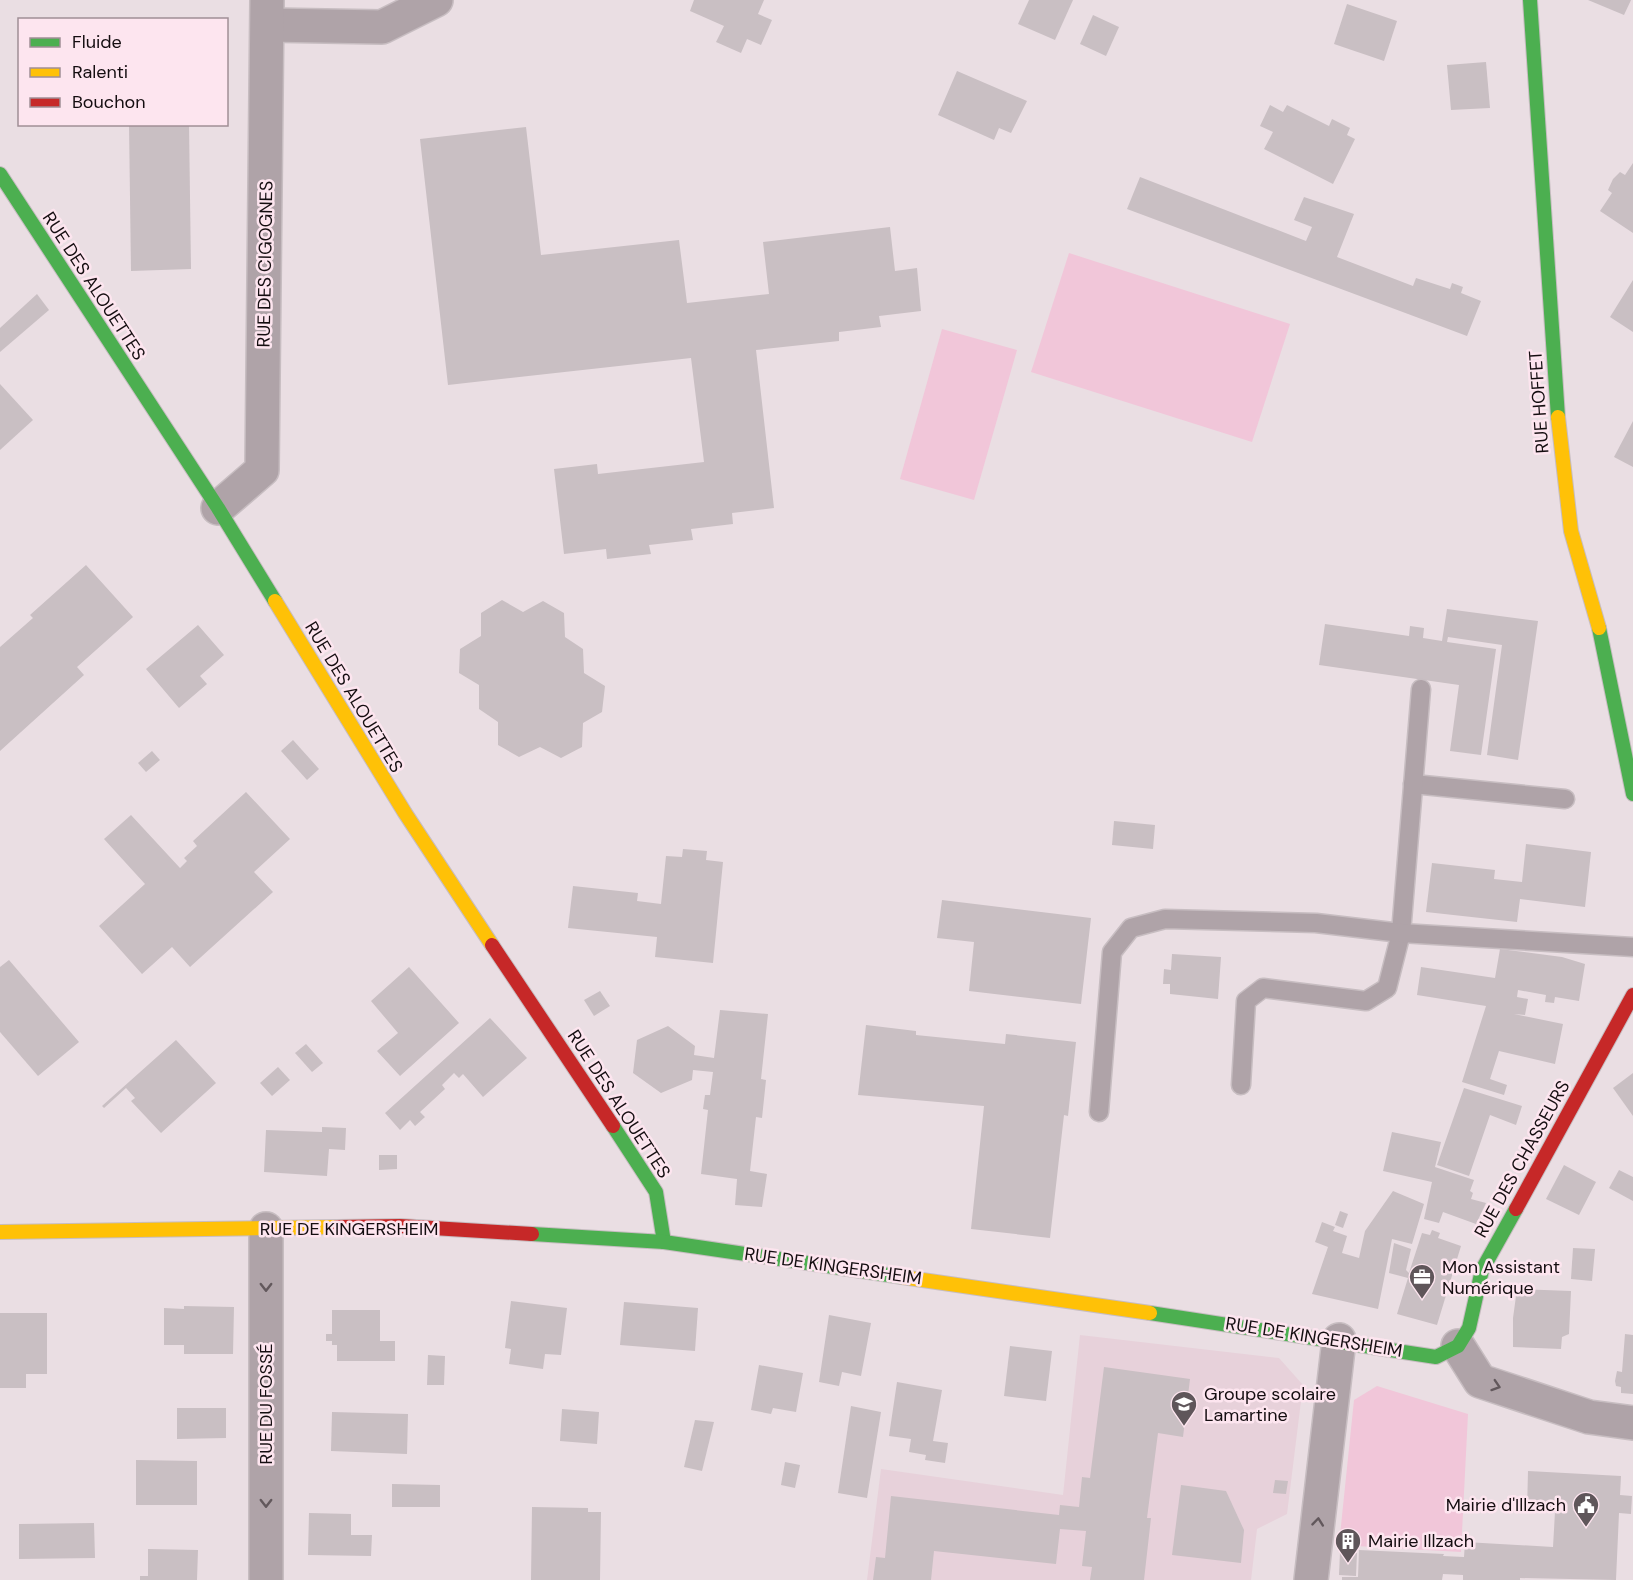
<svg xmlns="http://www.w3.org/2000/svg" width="1633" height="1580" font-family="'DM Sans',sans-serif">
	<rect width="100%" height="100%" fill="#eadee3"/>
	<!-- built -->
	<polygon fill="#e7d1da" points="1080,1335 1279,1358 1303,1385 1287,1514 1257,1529 1251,1580 867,1580 881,1469 1063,1495"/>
	<!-- green -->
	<g fill="#f1c6d9">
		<polygon points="1069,253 1290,324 1252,442 1031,372"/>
		<polygon points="942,329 1017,350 974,500 900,479"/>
		<polygon points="1377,1386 1468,1414 1461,1552 1339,1545 1354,1400"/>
	</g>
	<!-- building -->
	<g fill="#c9bfc3">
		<polygon points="694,0 764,0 758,14 772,20 761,45 747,39 741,53 716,42 724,26 690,11"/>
		<polygon points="1029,0 1073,0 1055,40 1018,24"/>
		<polygon points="1588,0 1631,0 1624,15"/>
		<polygon points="1347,4 1397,21 1384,61 1334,44"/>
		<polygon points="1093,15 1119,27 1106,56 1080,44"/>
		<polygon points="1486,62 1490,108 1451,110 1447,65"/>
		<polygon points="957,71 1027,101 1011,133 999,128 994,140 938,115"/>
		<polygon points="1270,105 1283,112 1287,105 1329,126 1332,119 1350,128 1347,135 1355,139 1333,184 1264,149 1273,132 1260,126"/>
		<polygon points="129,124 189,124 191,269 131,271"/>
		<polygon points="526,127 541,255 679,240 687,303 769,294 763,242 890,227 895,271 917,268 921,311 879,316 881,327 839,332 839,341 756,350 774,508 732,513 733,524 691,529 693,540 649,545 651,554 607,559 606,549 564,554 554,469 597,464 598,474 704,462 691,358 448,385 420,139"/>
		<polygon points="1633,163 1633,233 1600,211 1612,193 1608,190 1613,179 1620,172 1625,175"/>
		<polygon points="1140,177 1306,241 1312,227 1294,220 1304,197 1354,214 1337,257 1413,286 1416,278 1450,289 1452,283 1463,287 1461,293 1481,301 1467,336 1127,209"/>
		<polygon points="1633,280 1633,332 1610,317"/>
		<polygon points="37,294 49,310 0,352 0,328"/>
		<polygon points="0,384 33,420 0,450"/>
		<polygon points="1633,421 1633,467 1614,457"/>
		<polygon points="86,565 133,617 77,667 84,675 0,751 0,647 33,618 30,615"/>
		<polygon points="502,600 523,612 543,601 564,613 565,637 583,649 584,673 605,686 602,712 583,723 582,747 561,758 540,747 519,757 498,745 498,722 479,709 479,685 459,673 460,649 481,636 481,613"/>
		<polygon points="1447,609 1538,621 1518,760 1487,755 1502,645 1448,637 1447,642 1496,649 1481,755 1450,751 1459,685 1319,665 1325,624 1409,636 1410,626 1424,628 1423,638 1442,641"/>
		<polygon points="198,625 224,655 200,676 207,684 179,708 146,669"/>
		<polygon points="293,740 319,769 307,780 281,751"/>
		<polygon points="152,751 160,760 146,772 138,763"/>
		<polygon points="246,792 290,839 254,872 273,892 190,967 172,947 142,974 99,926 145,884 104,839 131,815 180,868 187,861 184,858 197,846 193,841"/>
		<polygon points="1114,821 1155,825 1153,849 1112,845"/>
		<polygon points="1526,844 1591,852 1585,907 1520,899 1517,922 1426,912 1432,863 1495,870 1494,879 1522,882"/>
		<polygon points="683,849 707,851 706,860 723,862 713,963 655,957 657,937 568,928 573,886 638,893 637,901 661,904 666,856 682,857"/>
		<polygon points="942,900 1091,918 1081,1004 969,991 974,942 937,938"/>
		<polygon points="1500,949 1562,957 1585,964 1579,1001 1555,997 1554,1003 1545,1002 1546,995 1518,990 1517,997 1528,999 1525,1015 1514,1014 1563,1024 1555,1064 1499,1051 1490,1079 1507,1085 1504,1095 1462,1082 1486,1006 1417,995 1421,967 1495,978"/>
		<polygon points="1172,954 1221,957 1218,999 1170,994 1170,984 1163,984 1164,969 1171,970"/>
		<polygon points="9,960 79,1042 38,1076 0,1032 0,967"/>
		<polygon points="409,967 459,1023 400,1076 377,1051 398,1033 371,1001"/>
		<polygon points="600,991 610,1006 594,1016 584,1000"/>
		<polygon points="720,1010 768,1014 761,1079 766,1080 762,1118 756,1117 750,1171 767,1174 762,1207 735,1205 737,1179 701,1174 708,1110 703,1109 705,1095 710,1095 713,1072 693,1070 692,1080 661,1093 633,1073 637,1040 668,1026 695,1046 694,1055 714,1058"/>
		<polygon points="490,1018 527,1058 483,1097 463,1074 459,1078 454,1073 442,1085 445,1089 420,1112 425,1117 415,1126 410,1120 400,1130 385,1113"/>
		<polygon points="866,1025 916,1031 916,1035 1005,1044 1006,1034 1076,1042 1068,1116 1064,1115 1050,1238 971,1229 984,1106 858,1095"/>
		<polygon points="176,1040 216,1083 161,1133 131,1101 135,1098 126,1088 104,1108 102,1106"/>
		<polygon points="306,1044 323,1063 312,1072 295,1053"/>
		<polygon points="278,1067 290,1080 272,1096 260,1083"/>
		<polygon points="1633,1073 1633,1116 1613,1088"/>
		<polygon points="1464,1088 1522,1106 1516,1125 1490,1115 1469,1176 1437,1165"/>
		<polygon points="322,1127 346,1128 345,1150 329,1149 327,1176 264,1172 266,1130 322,1132"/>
		<polygon points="1392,1132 1441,1142 1435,1167 1474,1180 1470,1191 1473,1193 1471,1199 1486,1203 1476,1224 1443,1212 1439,1223 1424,1219 1432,1182 1383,1171"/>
		<polygon points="379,1155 397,1155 397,1169 379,1170"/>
		<polygon points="1564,1165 1596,1182 1579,1215 1546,1199"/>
		<polygon points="1619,1170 1633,1177 1633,1201 1609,1188"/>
		<polygon points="1393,1191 1424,1204 1412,1244 1392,1239 1378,1309 1312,1294 1328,1247 1315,1242 1322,1222 1335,1227 1333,1231 1347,1236 1342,1253 1359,1258 1365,1231"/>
		<polygon points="1340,1211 1348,1214 1343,1228 1335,1225"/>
		<polygon points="1432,1230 1440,1233 1438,1238 1461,1246 1437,1325 1397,1314 1408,1278 1389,1273 1394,1243 1411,1249 1406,1270 1409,1273 1422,1233 1430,1235"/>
		<polygon points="1573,1248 1595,1249 1592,1281 1571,1279"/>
		<polygon points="1517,1289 1571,1291 1569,1334 1562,1337 1561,1349 1513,1347 1513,1318"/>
		<polygon points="511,1301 567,1308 561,1355 545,1354 543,1369 509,1364 511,1349 505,1348"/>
		<polygon points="624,1302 698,1308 695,1351 620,1345"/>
		<polygon points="184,1306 234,1307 233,1354 184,1354 184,1345 164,1345 164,1308 184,1309"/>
		<polygon points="332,1310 380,1310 380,1341 395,1341 395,1361 337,1361 337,1345 332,1345 332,1341 326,1341 326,1334 332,1334"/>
		<polygon points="0,1313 47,1313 47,1374 26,1374 26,1388 0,1388"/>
		<polygon points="829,1315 871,1323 861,1376 842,1372 839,1386 819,1382"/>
		<polygon points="1625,1334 1633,1335 1633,1394 1621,1393 1621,1387 1616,1386 1615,1381 1617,1371 1622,1372"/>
		<polygon points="1010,1346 1052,1351 1046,1401 1004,1396"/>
		<polygon points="428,1355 445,1356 444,1385 427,1385"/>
		<polygon points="759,1365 803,1373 796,1412 773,1408 771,1414 751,1410"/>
		<polygon points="1104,1367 1190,1379 1183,1437 1158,1433 1147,1518 1151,1518 1144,1580 1090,1580 1092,1567 1082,1566 1086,1531 1060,1529 1056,1564 934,1551 931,1580 873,1580 876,1557 885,1558 891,1496 1059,1515 1060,1505 1079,1507 1082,1477 1090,1478"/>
		<polygon points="897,1382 942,1390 933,1441 948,1443 945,1463 925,1460 926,1455 909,1452 911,1439 889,1436"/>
		<polygon points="851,1406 881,1412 867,1498 838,1493"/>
		<polygon points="177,1408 226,1408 226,1438 177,1439"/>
		<polygon points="562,1409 599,1412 597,1444 560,1441"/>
		<polygon points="332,1412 408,1414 407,1454 331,1451"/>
		<polygon points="695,1420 714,1422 702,1471 684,1467"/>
		<polygon points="136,1460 197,1461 197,1505 136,1505"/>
		<polygon points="785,1462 800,1465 795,1488 781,1485"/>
		<polygon points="1528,1471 1621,1476 1620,1495 1632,1496 1631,1514 1619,1513 1616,1580 1520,1578 1520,1580 1463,1580 1463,1575 1443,1574 1442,1580 1342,1580 1342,1577 1358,1577 1359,1550 1444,1554 1443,1556 1464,1557 1465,1542 1553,1547 1555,1512 1527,1511"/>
		<polygon points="1275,1480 1288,1481 1286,1494 1273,1493"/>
		<polygon points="392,1484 440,1485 440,1507 392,1507"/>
		<polygon points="1181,1485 1226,1491 1244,1530 1241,1563 1172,1555"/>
		<polygon points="532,1507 588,1508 588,1512 601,1512 600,1580 531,1580"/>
		<polygon points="309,1513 351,1514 351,1535 372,1535 371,1556 308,1555"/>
		<polygon points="94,1523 95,1558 19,1559 19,1524"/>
		<polygon points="148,1549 198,1550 197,1580 140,1580 140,1576 148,1576"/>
		<polygon points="1340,1552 1357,1553 1356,1576 1339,1575"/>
	</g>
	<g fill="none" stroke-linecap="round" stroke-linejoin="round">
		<!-- lane casing -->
		<g stroke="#c7bdc1" stroke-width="21">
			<g id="lane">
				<polyline points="1413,784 1565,799"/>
				<polyline points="1241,1085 1246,1001 1263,988 1366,1001 1387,988 1401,933 1421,689"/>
				<polyline points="1099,1112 1112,952 1131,928 1165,919 1316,923 1401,933 1633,947"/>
			</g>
		</g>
		<!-- street casing -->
		<g stroke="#c7bdc1" stroke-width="36">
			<g id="street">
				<polyline points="269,25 382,27 436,0"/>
				<polyline points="218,508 262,470 267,0"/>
				<polyline points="1458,1346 1480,1381 1589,1417 1633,1423"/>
				<polyline points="266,1580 266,1229"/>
				<polyline points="1311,1580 1339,1340"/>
			</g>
		</g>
		<!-- fast casing -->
		<g stroke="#c7bdc1" stroke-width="16">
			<g id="fast">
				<polyline points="1530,0 1558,417"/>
				<polyline points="0,174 218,508 275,601"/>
				<polyline points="1599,628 1633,794"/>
				<polyline points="613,1126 656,1192 664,1242"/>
				<polyline points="532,1234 664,1242 902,1277"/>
				<polyline points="1150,1313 1436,1357 1458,1346 1469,1328 1482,1270 1516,1209"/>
			</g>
		</g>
		<!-- slow casing -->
		<g stroke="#c7bdc1" stroke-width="16">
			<g id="slow">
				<polyline points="1558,417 1571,531 1599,628"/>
				<polyline points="275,601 405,813 492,945"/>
				<polyline points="0,1232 337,1227"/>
				<polyline points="902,1277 1150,1313"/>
			</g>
		</g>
		<!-- jam casing -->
		<g stroke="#c7bdc1" stroke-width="16">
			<g id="jam">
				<polyline points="492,945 613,1126"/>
				<polyline points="1516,1209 1633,995"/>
				<polyline points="337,1227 400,1226 532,1234"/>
			</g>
		</g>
		<!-- lane -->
		<use href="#lane" stroke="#afa3a8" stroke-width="18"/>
		<!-- street -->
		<use href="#street" stroke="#afa3a8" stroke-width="33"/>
		<!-- fast -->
		<use href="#fast" stroke="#4caf50" stroke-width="14"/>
		<!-- slow -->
		<use href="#slow" stroke="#ffc107" stroke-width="14"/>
		<!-- jam -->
		<use href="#jam" stroke="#c62828" stroke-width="14"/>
	</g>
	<!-- one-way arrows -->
	<defs><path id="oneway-chevron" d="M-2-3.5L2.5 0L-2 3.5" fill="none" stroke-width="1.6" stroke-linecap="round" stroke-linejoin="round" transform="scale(1.5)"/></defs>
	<g stroke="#62585c">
		<use href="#oneway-chevron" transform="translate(266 1287) rotate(90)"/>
		<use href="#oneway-chevron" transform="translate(1496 1386) rotate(18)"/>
		<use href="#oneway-chevron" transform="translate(266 1503) rotate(90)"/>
		<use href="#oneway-chevron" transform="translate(1318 1522) rotate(-84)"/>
	</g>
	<!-- icons -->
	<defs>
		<g id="office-pin" transform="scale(1.35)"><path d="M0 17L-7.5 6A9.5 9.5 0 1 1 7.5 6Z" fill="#5f565a" stroke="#fde5ef"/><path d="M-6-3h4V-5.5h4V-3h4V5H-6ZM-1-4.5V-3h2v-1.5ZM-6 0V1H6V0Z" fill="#fff"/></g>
		<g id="school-pin" transform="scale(1.35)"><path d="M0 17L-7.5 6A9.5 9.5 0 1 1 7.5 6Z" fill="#5f565a" stroke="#fde5ef"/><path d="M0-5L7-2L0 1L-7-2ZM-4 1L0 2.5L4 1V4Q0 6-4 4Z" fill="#fff"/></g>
		<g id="civic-pin" transform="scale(1.35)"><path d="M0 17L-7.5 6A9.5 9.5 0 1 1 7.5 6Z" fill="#5f565a" stroke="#fde5ef"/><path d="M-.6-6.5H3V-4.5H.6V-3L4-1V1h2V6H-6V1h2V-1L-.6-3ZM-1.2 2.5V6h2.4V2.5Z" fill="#fff"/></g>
		<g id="building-pin" transform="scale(1.35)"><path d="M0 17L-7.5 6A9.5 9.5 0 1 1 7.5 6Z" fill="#5f565a" stroke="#fde5ef"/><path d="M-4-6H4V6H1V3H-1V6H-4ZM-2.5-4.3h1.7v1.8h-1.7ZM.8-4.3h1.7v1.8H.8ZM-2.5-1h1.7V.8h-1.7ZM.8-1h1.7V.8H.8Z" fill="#fff"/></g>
	</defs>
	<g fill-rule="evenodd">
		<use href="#office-pin" x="1422" y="1277"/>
		<use href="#school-pin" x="1184" y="1404"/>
		<use href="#civic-pin" x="1586" y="1505"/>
		<use href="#building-pin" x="1348" y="1541"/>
	</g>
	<g text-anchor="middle" stroke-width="5" stroke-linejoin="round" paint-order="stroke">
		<!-- street labels -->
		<g font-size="18" fill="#140d10" stroke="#fde5ef">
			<text transform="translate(265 264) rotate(-89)" y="6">RUE DES CIGOGNES</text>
			<text transform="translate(94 286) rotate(57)" y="6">RUE DES ALOUETTES</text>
			<text transform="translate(1539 402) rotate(-94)" y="6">RUE HOFFET</text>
			<text transform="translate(354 697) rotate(59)" y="6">RUE DES ALOUETTES</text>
			<text transform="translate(619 1104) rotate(57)" y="6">RUE DES ALOUETTES</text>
			<text transform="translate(1522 1159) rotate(-61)" y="6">RUE DES CHASSEURS</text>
			<text x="349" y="1235">RUE DE KINGERSHEIM</text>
			<text transform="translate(833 1266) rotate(8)" y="6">RUE DE KINGERSHEIM</text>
			<text transform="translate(1314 1337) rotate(9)" y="6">RUE DE KINGERSHEIM</text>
			<text transform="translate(266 1404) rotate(-90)" y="6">RUE DU FOSSÉ</text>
		</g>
		<!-- poi labels -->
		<g font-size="18" fill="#140d10" stroke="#fde5ef" text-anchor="start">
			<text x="1442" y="1273">Mon Assistant<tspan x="1442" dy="21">Numérique</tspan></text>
			<text x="1204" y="1400">Groupe scolaire<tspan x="1204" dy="21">Lamartine</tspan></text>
			<text x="1566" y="1511" text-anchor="end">Mairie d'Illzach</text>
			<text x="1368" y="1547">Mairie Illzach</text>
		</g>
	</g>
	<!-- legend -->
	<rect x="18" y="18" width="210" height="108" fill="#fde5ef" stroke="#a08f96" stroke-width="1.5"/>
	<rect x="30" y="38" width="30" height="9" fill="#4caf50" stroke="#a08f96" stroke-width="1.5"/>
	<text x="72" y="48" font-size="18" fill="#140d10">Fluide</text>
	<rect x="30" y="68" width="30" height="9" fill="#ffc107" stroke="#a08f96" stroke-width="1.5"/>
	<text x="72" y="78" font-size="18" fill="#140d10">Ralenti</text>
	<rect x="30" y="98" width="30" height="9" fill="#c62828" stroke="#a08f96" stroke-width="1.5"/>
	<text x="72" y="108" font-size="18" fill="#140d10">Bouchon</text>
</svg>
